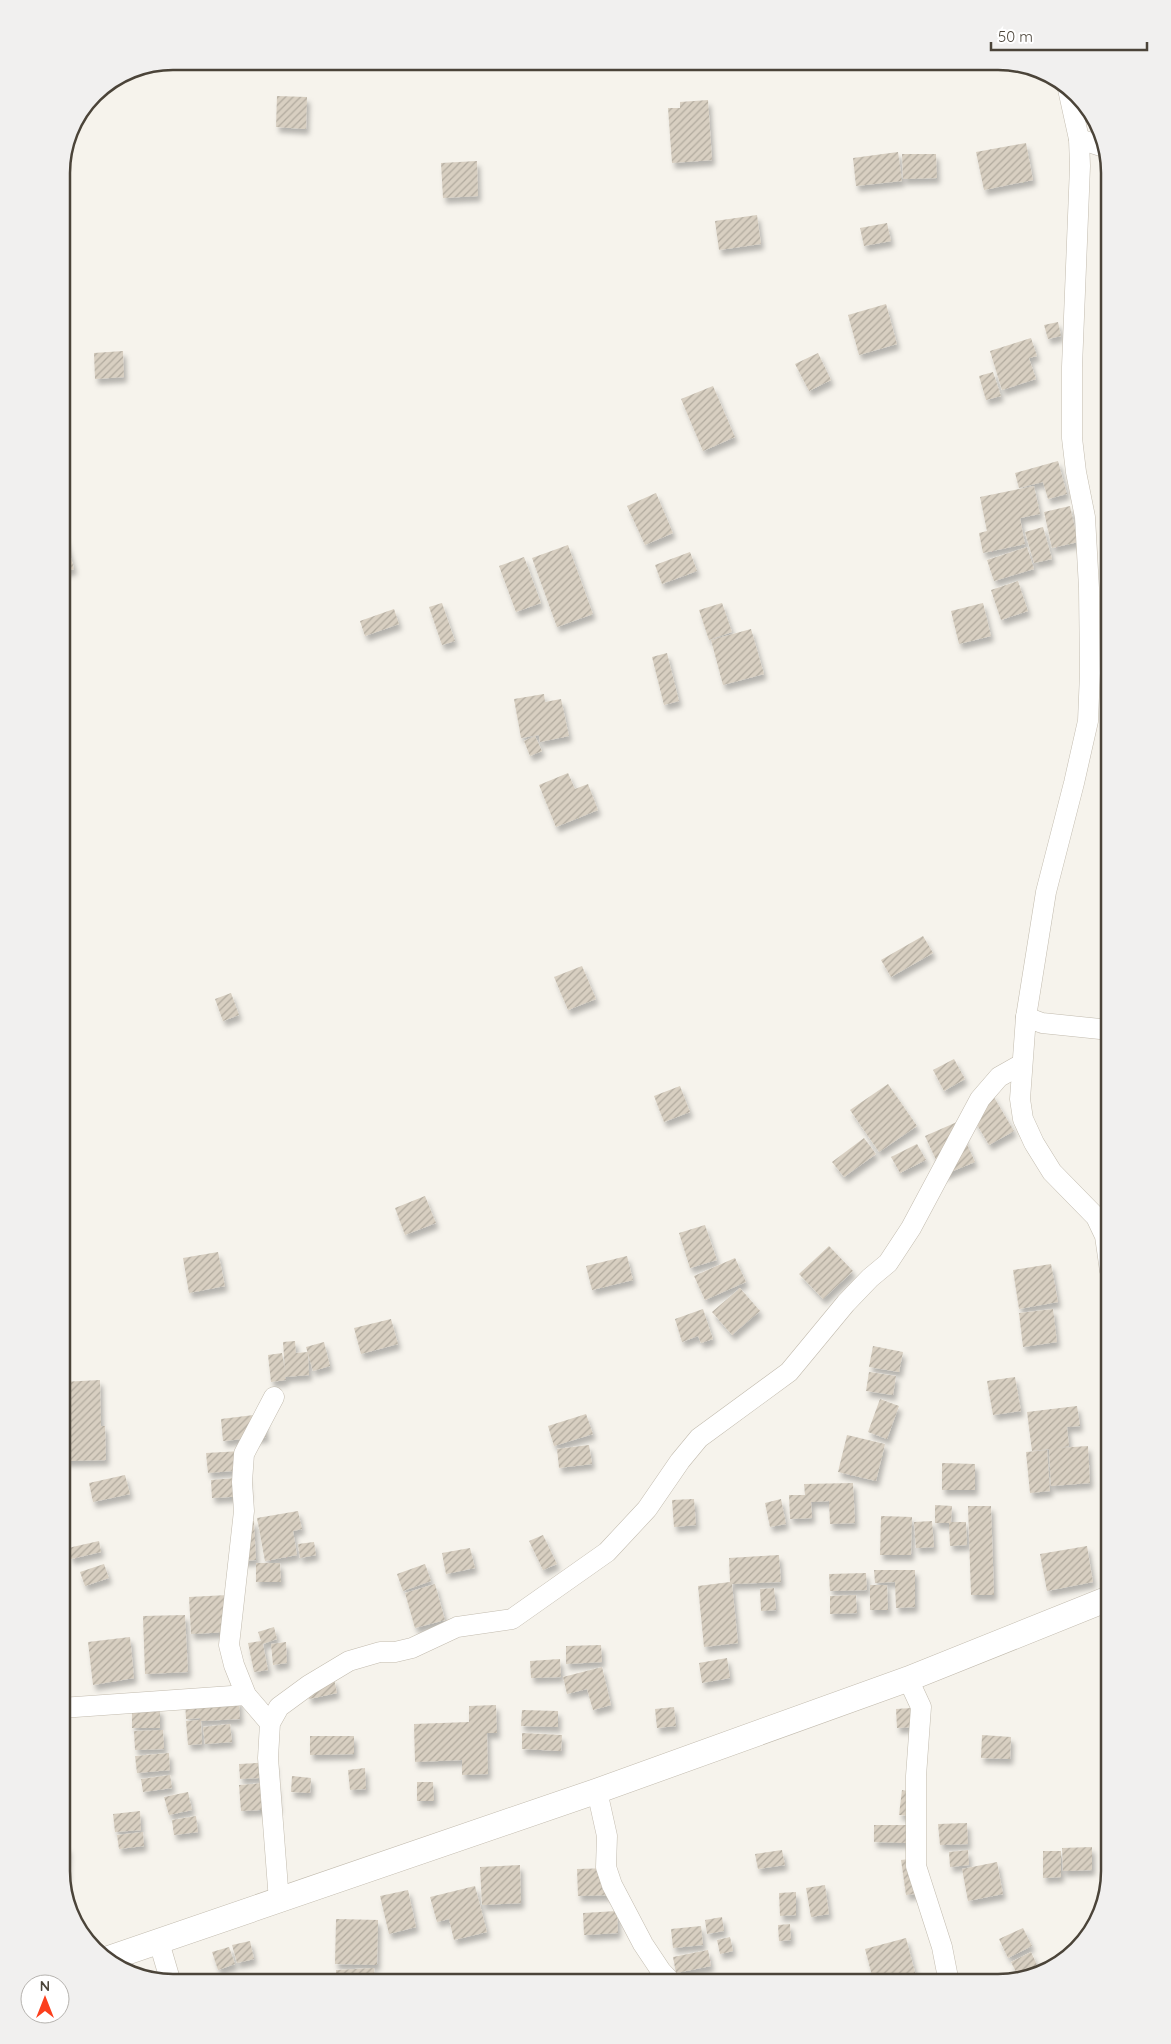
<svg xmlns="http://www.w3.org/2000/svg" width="1171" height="2044" font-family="Quicksand,sans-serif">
	<defs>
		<pattern id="building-hatch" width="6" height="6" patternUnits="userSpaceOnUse" patternTransform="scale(1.25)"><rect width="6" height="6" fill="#d8cfc1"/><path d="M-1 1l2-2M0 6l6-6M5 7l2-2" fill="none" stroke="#b1aa9e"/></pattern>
		<filter id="shadow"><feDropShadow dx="3" dy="5.5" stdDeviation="2.5" flood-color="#0004"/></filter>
	</defs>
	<rect width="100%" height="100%" fill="#f6f3ec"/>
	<!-- building -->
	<g fill="url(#building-hatch)" filter="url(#shadow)">
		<polygon points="277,96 307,97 306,129 276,127"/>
		<polygon points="708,100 712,160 672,163 668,108 680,108 680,102"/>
		<polygon points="1026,143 1033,180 984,190 976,152"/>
		<polygon points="898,152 902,181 856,186 853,158"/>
		<polygon points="902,154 936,154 937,178 903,179"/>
		<polygon points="477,161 478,196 443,198 441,163"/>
		<polygon points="757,215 761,244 719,250 715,221"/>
		<polygon points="887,223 891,241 864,246 860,228"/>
		<polygon points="1108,303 1110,303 1110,335 1107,335"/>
		<polygon points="886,304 897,344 859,355 848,315"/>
		<polygon points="1058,322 1061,336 1048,339 1044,325"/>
		<polygon points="1031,338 1037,356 1029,358 1036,379 1002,390 990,351"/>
		<polygon points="123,351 124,377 95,379 94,353"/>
		<polygon points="818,353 831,380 809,391 795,364"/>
		<polygon points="993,372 1001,396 986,400 979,376"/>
		<polygon points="713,386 735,437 703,451 681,399"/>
		<polygon points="1058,461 1067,494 1048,499 1043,482 1019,488 1015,473"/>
		<polygon points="1034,486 1040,514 1020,518 1025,544 983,553 979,533 987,531 980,497"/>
		<polygon points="656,493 673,533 645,545 627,506"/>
		<polygon points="1070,506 1078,542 1052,548 1044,512"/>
		<polygon points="1043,527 1052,559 1034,563 1025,532"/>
		<polygon points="65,537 74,569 61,573 61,538"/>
		<polygon points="568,545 593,614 557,627 532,558"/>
		<polygon points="1027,547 1034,569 994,581 987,560"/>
		<polygon points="690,552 697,571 662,584 655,565"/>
		<polygon points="524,557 541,603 516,612 499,566"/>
		<polygon points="1018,581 1028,611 1001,620 991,590"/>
		<polygon points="442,603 455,641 442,645 429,607"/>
		<polygon points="722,603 732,632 709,640 699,610"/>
		<polygon points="983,603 991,636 959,644 951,611"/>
		<polygon points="394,609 399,624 365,636 360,621"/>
		<polygon points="751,629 764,674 723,685 711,640"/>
		<polygon points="667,653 679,701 664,705 652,657"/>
		<polygon points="544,694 545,702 561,699 569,736 540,742 539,735 521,738 514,699"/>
		<polygon points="535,736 542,751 530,756 524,741"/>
		<polygon points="568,773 575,789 588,784 598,810 556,827 539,785"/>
		<polygon points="923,936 933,953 891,977 881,960"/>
		<polygon points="582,966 596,999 568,1010 554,977"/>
		<polygon points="231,993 239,1015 223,1021 215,999"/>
		<polygon points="954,1059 965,1079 944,1091 933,1070"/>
		<polygon points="888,1084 917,1126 879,1152 850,1110"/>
		<polygon points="680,1086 690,1112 664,1122 654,1096"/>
		<polygon points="992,1094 1014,1131 989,1145 967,1108"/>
		<polygon points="957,1122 975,1162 943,1175 925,1136"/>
		<polygon points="864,1138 876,1154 844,1177 832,1162"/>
		<polygon points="917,1144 926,1160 900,1173 891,1157"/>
		<polygon points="425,1196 436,1223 405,1235 395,1208"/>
		<polygon points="705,1225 717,1260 690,1268 679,1233"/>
		<polygon points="829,1246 853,1271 823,1299 799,1274"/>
		<polygon points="218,1252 225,1286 189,1293 183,1258"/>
		<polygon points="627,1256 633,1280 592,1290 586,1266"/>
		<polygon points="735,1258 746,1282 705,1300 694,1276"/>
		<polygon points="1051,1264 1058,1302 1019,1309 1013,1270"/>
		<polygon points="740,1288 760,1311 732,1335 712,1312"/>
		<polygon points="703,1309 713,1339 701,1343 698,1336 682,1342 675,1319"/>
		<polygon points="1053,1309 1057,1342 1023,1347 1019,1313"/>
		<polygon points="391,1319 398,1344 361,1354 354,1328"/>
		<polygon points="295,1341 296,1353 308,1352 309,1375 285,1377 286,1380 271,1382 268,1355 282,1353 285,1371 283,1342"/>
		<polygon points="324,1342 330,1366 313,1371 306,1347"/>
		<polygon points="873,1346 903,1352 899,1372 869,1367"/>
		<polygon points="869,1372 896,1376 893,1395 866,1391"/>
		<polygon points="1015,1377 1021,1411 993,1415 987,1381"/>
		<polygon points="100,1380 101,1426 105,1426 106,1460 64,1461 61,1382"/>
		<polygon points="880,1399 899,1406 887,1439 868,1432"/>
		<polygon points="1077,1406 1080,1426 1067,1427 1069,1446 1057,1448 1088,1446 1090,1483 1051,1486 1049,1449 1032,1451 1027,1412"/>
		<polygon points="263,1414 266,1437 223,1441 221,1419"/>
		<polygon points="586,1414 593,1434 554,1446 548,1426"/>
		<polygon points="847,1435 885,1444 876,1481 838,1472"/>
		<polygon points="589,1445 592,1464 559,1468 557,1449"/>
		<polygon points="1047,1450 1050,1491 1030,1493 1026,1452"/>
		<polygon points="242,1451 244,1470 208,1473 206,1453"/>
		<polygon points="942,1463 975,1464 975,1490 942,1490"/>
		<polygon points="125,1475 130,1494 93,1502 89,1483"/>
		<polygon points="247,1477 248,1496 212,1498 211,1480"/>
		<polygon points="853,1483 855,1523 830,1524 829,1501 811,1502 812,1518 790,1519 789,1495 805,1495 804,1484"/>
		<polygon points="694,1499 696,1525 674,1527 672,1500"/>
		<polygon points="781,1499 786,1524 770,1527 765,1503"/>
		<polygon points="935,1505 952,1506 951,1522 966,1522 967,1545 950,1546 949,1523 935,1523"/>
		<polygon points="968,1506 991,1506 994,1595 971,1595"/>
		<polygon points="298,1511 302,1529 293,1531 297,1555 265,1561 257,1518"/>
		<polygon points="881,1516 912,1517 911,1555 880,1555"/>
		<polygon points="254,1521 256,1560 242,1561 240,1522"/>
		<polygon points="932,1521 934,1547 916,1548 914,1522"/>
		<polygon points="543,1535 557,1564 543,1570 529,1541"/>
		<polygon points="99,1541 101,1552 71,1559 68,1548"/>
		<polygon points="314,1542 316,1555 300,1558 298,1544"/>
		<polygon points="1087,1546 1093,1582 1047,1591 1040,1554"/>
		<polygon points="470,1548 475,1568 446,1574 442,1553"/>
		<polygon points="779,1555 781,1582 732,1584 738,1643 704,1647 698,1586 730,1582 729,1558"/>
		<polygon points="256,1563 280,1563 281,1582 256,1582"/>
		<polygon points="104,1564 109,1578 85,1586 80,1572"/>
		<polygon points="425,1564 431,1581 403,1591 397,1574"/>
		<polygon points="874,1570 915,1570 915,1607 896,1608 895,1582 875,1583"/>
		<polygon points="866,1573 867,1590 830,1591 829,1574"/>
		<polygon points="435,1584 445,1620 415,1628 405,1593"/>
		<polygon points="870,1585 887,1585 888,1610 870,1610"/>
		<polygon points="774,1588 776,1610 761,1611 760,1589"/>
		<polygon points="228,1595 229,1632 191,1634 189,1597"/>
		<polygon points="856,1595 857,1613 830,1614 830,1596"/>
		<polygon points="185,1615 188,1672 145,1674 143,1616"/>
		<polygon points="274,1627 277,1639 263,1644 268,1670 254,1672 248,1643 261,1641 258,1632"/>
		<polygon points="130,1637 134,1678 93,1685 88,1642"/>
		<polygon points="286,1642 287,1663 273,1665 271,1644"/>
		<polygon points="601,1645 602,1662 566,1664 566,1646"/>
		<polygon points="727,1658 730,1678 702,1683 699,1663"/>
		<polygon points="560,1659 561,1677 531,1678 530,1661"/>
		<polygon points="602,1667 611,1705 593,1710 587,1689 567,1694 563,1677"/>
		<polygon points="1110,1674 1110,1698 1109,1698 1102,1677"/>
		<polygon points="334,1679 337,1693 309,1699 307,1685"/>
		<polygon points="239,1699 240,1719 201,1721 202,1744 188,1745 186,1721 200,1720 200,1718 186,1719 185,1701"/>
		<polygon points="496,1705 497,1733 487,1733 488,1774 462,1775 462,1760 415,1762 414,1724 469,1722 469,1706"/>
		<polygon points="674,1707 676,1726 657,1728 655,1709"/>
		<polygon points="911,1708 913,1727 897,1728 896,1709"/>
		<rect x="132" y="1709" width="28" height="19"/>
		<polygon points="522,1710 558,1711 558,1727 521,1726"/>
		<polygon points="230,1724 232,1742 205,1744 203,1727"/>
		<polygon points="163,1730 164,1749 135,1750 134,1731"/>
		<polygon points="522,1733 562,1735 561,1751 522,1749"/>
		<polygon points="982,1735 1011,1737 1010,1759 981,1758"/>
		<polygon points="310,1736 354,1736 354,1754 310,1755"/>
		<polygon points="169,1753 170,1770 137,1773 135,1756"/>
		<polygon points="274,1762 275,1777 240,1779 239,1764"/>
		<polygon points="365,1768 366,1789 350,1790 348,1770"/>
		<polygon points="170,1775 172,1788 143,1792 141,1779"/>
		<polygon points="292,1776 311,1778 310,1793 291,1792"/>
		<polygon points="276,1782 278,1809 241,1811 239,1785"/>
		<polygon points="417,1782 433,1782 434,1801 417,1801"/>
		<polygon points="902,1790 914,1792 912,1816 899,1815"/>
		<polygon points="188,1792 192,1810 169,1815 164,1797"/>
		<polygon points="140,1811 141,1830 115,1832 113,1814"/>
		<polygon points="196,1816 198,1832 174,1835 172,1820"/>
		<polygon points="967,1823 968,1844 940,1845 938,1824"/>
		<polygon points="874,1825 909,1825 909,1843 874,1842"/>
		<polygon points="143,1832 144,1846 119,1849 117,1835"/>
		<polygon points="61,1846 68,1847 67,1878 63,1878 61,1871"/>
		<polygon points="1092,1847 1092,1870 1063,1871 1062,1848"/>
		<polygon points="782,1850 785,1865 758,1869 755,1854"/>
		<polygon points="968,1850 969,1865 950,1867 949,1852"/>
		<polygon points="1043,1851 1061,1851 1061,1877 1043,1878"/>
		<polygon points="918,1858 922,1893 906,1895 901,1860"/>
		<polygon points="997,1862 1003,1894 968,1901 962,1869"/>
		<polygon points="520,1865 521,1903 482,1905 480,1867"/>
		<polygon points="613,1868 614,1895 578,1896 577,1869"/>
		<polygon points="825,1885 829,1914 811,1917 806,1888"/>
		<polygon points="475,1886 487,1932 454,1940 449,1919 437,1922 430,1897"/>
		<polygon points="408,1890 416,1927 389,1934 380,1896"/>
		<polygon points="796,1892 796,1915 780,1916 779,1893"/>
		<polygon points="617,1911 618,1933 584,1935 583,1913"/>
		<polygon points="722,1917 724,1931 707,1934 705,1920"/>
		<polygon points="336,1919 378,1920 377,1965 335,1964"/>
		<polygon points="790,1924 791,1940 779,1941 778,1925"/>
		<polygon points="701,1926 703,1945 673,1948 671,1929"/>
		<polygon points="1023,1928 1032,1946 1008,1958 999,1939"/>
		<polygon points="730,1937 733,1951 720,1954 717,1940"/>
		<polygon points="906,1938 917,1980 907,1983 874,1983 865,1949"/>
		<polygon points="250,1941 254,1959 237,1963 232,1945"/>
		<polygon points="229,1947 235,1964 218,1970 212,1952"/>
		<polygon points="708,1950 711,1966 676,1973 673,1957"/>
		<polygon points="1031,1952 1038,1967 1018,1976 1011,1962"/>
		<polygon points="374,1968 375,1983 336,1983 336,1970"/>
		<polygon points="601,1974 602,1983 562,1983 561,1980"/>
	</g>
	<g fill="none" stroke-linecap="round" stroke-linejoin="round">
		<!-- minor casing -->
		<g stroke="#c2bbae" stroke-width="21">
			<g id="minor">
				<polyline points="1068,89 1079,139 1080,166 1072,367 1072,438 1076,472 1085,517 1089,588 1090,673 1088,721 1074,783 1046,892 1026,1017 1020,1099 1023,1119 1034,1143 1052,1172 1096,1217 1105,1236 1110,1271"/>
				<polyline points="1079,139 1104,147"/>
				<polyline points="1026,1017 1042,1023 1110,1030"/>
				<polyline points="908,1679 921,1707 916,1776 916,1866 942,1947 949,1983"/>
				<polyline points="61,1708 246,1695"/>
				<polyline points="270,1723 246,1695 234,1665 229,1645 244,1511 242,1482 244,1454 274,1397"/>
				<polyline points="597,1791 607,1836 606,1867 612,1885 643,1944 661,1971 672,1983"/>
				<polyline points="279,1901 268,1758 270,1723 279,1707 309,1685 349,1661 380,1652 395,1652 412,1648 457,1627 512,1619 607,1552 647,1509 680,1461 699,1438 789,1372 846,1303 870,1278 888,1263 911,1228 980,1099 999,1077 1022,1064"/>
				<polyline points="159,1942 171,1983"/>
			</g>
		</g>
		<!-- tertiary casing -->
		<g stroke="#c2bbae" stroke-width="26">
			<polyline id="tertiary" points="107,1959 597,1791 908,1679 1110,1598"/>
		</g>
		<!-- minor -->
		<use href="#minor" stroke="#fff" stroke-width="20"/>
		<!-- tertiary -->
		<use href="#tertiary" stroke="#fff" stroke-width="25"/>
	</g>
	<!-- crop -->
	<path d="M0 0H1171V2044H0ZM173 70H998A103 103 0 0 1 1101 173V1871A103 103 0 0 1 998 1974H173A103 103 0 0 1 70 1871V173A103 103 0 0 1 173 70Z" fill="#f1f0ef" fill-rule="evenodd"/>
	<path fill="none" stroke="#4b4439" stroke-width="2.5" d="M173 70H998A103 103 0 0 1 1101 173V1871A103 103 0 0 1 998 1974H173A103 103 0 0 1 70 1871V173A103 103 0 0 1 173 70Z"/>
	<!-- north arrow -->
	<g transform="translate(45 1999)"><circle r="24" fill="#ffffff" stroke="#b7b4b0"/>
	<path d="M0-4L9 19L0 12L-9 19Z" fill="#fc3f1d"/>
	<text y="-8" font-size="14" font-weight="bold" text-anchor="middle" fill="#4b4439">N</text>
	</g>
	<!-- scale -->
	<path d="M991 42v8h156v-8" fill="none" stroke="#4b4439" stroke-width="2.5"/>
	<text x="998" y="42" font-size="15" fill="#4b4439" stroke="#ffffff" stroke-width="4" paint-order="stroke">50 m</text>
</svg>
